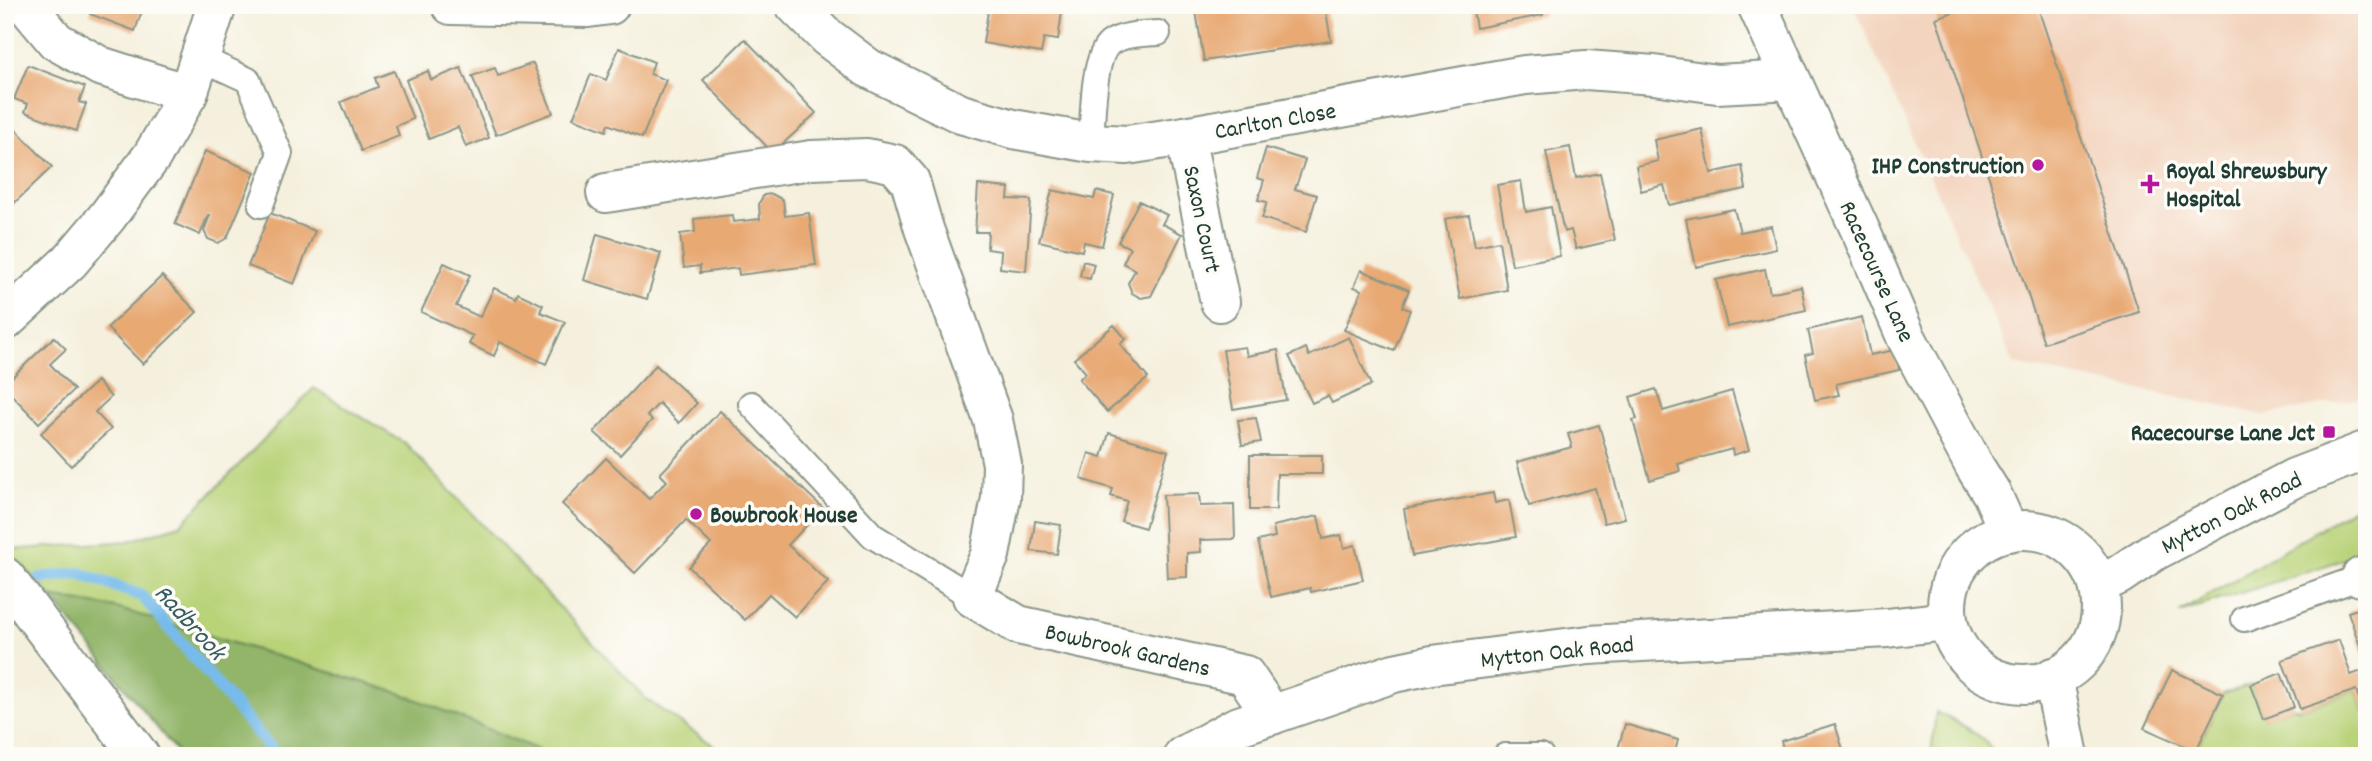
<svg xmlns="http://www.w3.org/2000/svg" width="2372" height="761" font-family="Dekko,sans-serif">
	<rect width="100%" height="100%" fill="#fdfcf7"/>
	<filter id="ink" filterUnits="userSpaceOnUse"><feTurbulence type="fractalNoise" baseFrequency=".0143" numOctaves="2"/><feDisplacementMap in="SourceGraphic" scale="14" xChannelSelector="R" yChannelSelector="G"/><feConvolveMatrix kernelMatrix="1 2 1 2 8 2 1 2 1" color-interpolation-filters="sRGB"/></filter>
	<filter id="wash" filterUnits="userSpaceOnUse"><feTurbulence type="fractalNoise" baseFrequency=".00686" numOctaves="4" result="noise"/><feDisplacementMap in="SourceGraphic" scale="28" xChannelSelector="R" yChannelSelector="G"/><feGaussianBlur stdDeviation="1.57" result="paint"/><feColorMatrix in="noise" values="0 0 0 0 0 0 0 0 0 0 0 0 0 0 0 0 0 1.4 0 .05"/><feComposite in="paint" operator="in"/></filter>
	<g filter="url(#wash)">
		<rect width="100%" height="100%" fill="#f5f0dd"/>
		<!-- built -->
		<polygon fill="#f3d4be" points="1853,5 2367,5 2367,397 2264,415 2014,364"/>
		<!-- green -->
		<g fill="#b9d379" stroke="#6c8856" stroke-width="2">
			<polygon points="314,388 406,444 647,700 729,756 553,756 403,694 116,608 51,597 7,550 129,541 180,525"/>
			<polygon points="2367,503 2367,552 2179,613 2357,506"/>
			<polygon points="2251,685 2264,718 2294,707 2300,709 2356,690 2363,711 2367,710 2367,756 2196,756 2196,751 2223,694"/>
			<path d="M1936,712c22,11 48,21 60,44h-65z"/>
		</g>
		<!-- forest -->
		<polygon fill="#92b569" stroke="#58794e" stroke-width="2" points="51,597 116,608 403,694 553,756 180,756"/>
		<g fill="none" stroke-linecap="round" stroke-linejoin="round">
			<!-- stream -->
			<polyline stroke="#76bbec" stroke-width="12" points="40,578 79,573 142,596 277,756"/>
		</g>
		<g id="blocks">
			<!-- building -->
			<g fill="#e8a973">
				<polygon points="93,5 144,5 135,31 90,14"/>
				<polygon points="989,5 1020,10 1020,5 1063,5 1058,40 1044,38 1041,53 983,43"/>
				<polygon points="1195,5 1273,5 1274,9 1298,5 1325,5 1331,41 1204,61"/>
				<polygon points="1472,5 1541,5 1543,15 1476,28"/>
				<polygon points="1974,5 2037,5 2139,312 2044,343 1936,18"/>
				<polygon points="745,39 816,113 773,153 703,80"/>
				<polygon points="619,48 654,62 650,74 666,80 642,138 608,124 606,131 573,118 591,74 606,80"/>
				<polygon points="533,63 553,113 496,135 472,76 495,68 498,76"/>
				<polygon points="28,65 85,87 79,102 86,104 76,131 25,112 28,104 14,99"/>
				<polygon points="461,68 489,138 466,147 458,127 429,139 406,80 428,71 431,80"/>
				<polygon points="394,71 413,119 396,126 399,136 361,151 341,102 378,87 375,78"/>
				<polygon points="1702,129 1711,173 1742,166 1746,189 1669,205 1664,185 1641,191 1636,166 1658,161 1654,140"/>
				<polygon points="16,130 52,167 5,212 5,141"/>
				<polygon points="1570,147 1576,178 1600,173 1615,240 1576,249 1571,230 1564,232 1546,152"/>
				<polygon points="1266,148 1305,160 1295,189 1317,195 1306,232 1262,218 1267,202 1258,200 1264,180 1257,178"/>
				<polygon points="205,151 255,172 227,238 218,243 208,239 204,231 210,215 208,215 200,235 175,224"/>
				<polygon points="1521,181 1526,212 1551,207 1560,256 1512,265 1497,185"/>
				<polygon points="978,185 1009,188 1008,199 1031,200 1026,271 1000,268 1001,251 987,249 988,232 975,232"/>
				<polygon points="1052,190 1094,199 1096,191 1114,195 1102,246 1084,242 1082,251 1039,241"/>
				<polygon points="772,194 783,200 785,216 809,213 816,265 739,275 738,268 700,273 700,266 684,268 680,234 695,232 694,219 732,215 733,222 760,219 759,203 764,195"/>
				<polygon points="1139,201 1167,215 1162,224 1182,234 1151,296 1141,298 1132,293 1128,283 1135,270 1123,263 1130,248 1118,242"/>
				<polygon points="1734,209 1740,232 1771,226 1776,249 1696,267 1686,219"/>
				<polygon points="270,213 315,231 294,284 248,266"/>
				<polygon points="1469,215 1475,246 1499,241 1507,290 1460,299 1445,219"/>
				<polygon points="597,234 661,253 647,299 584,280"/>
				<polygon points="1083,261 1094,264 1090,279 1080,276"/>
				<polygon points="444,263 470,275 456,306 480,317 494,288 516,298 518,293 543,305 540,312 565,322 546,364 500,342 494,356 469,344 473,336 421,312"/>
				<polygon points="1765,269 1770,293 1801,286 1806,310 1727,327 1716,280"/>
				<polygon points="1361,270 1409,290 1402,307 1410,310 1394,351 1344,330 1362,290 1354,287"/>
				<polygon points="162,276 197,312 143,364 107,328"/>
				<polygon points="1862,317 1870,355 1895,350 1899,370 1836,384 1839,395 1815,400 1805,355 1813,353 1808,330"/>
				<polygon points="1114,325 1126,339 1120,344 1148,378 1107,412 1079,379 1086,373 1074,359"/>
				<polygon points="54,337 66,349 50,364 74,390 39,423 5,388 5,384"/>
				<polygon points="1349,337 1371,385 1332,403 1328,396 1312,403 1289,356 1306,348 1309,356"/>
				<polygon points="1245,347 1247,356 1278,350 1286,400 1233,409 1223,350"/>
				<polygon points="656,365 697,403 679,423 659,403 647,416 652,420 620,455 594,432"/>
				<polygon points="97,381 111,397 95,412 111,429 71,466 41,433"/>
				<polygon points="1656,389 1663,411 1732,391 1749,450 1733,455 1732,449 1678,464 1680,471 1650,480 1633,420 1637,419 1630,397"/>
				<polygon points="720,411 823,508 788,545 828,582 795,617 769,594 745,620 689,567 711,544 686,520 635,573 562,504 606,458 649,499 667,481 660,474"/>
				<polygon points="1256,418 1261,442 1242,445 1238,420"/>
				<polygon points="1599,425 1625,518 1604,523 1595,488 1529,506 1517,462 1572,447 1568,434"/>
				<polygon points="1109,433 1168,451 1145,528 1121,521 1127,501 1111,496 1113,489 1081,479 1089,453 1102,457"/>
				<polygon points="1250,455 1322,455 1322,474 1277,474 1276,510 1250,510"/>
				<polygon points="1493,493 1495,503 1509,500 1516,537 1412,556 1404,509"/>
				<polygon points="1199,494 1200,506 1234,505 1235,539 1200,540 1201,552 1187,553 1187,577 1167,578 1163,495"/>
				<polygon points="1318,516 1323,539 1341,535 1344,548 1355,545 1363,580 1311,592 1310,588 1271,597 1258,541 1275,537 1273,526"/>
				<polygon points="1035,521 1061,525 1057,554 1031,551"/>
				<polygon points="2367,606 2367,663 2366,663 2348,612"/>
				<polygon points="2339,640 2351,675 2367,669 2367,710 2364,712 2356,690 2300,709 2282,660"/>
				<polygon points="2172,670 2223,694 2196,751 2144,728"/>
				<polygon points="2281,673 2294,707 2264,719 2251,685"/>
				<polygon points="1625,724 1678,740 1674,756 1616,756"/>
				<polygon points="1835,724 1845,756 1785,756 1781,741"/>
			</g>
		</g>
	</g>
	<g filter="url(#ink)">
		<use href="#blocks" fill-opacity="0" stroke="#8a9688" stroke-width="2"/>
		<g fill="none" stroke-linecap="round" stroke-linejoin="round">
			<!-- lane casing -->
			<g stroke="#8a9688" stroke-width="28">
				<g id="lane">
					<polyline points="200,58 248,80 280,153 261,205"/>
					<path d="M1091,143c2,-23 1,-86 19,-100 13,-9 33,-9 48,-10"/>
					<polyline points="751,404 873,536 972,597"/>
					<polyline points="2244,619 2361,577"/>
					<polyline points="1505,756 1541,756"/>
				</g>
			</g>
			<!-- street casing -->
			<g stroke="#8a9688" stroke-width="42">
				<g id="street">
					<polyline points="26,5 56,41 100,66 188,94"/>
					<polyline points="451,5 588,8 610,5"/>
					<polyline points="795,5 827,37 868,68 961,114 1013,129 1091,143 1127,145 1185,136 1525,75 1586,70 1654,75 1717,84 1790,80"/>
					<polyline points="1757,5 1862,234 1906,337 1975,467 1992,494 2009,532"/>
					<polyline points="1185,136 1220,302"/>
					<polyline points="606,193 811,160 867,158 895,164 910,181 924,229 993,420 1002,464 1001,498 990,555 972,597 1018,625 1245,675 1272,715"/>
					<polyline points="5,321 70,261 107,217 152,156 188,94 217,5"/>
					<polyline points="2361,577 2367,575"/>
					<polyline points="2053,677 2069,756"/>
				</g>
			</g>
			<!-- secondary casing -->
			<g stroke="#8a9688" stroke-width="42">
				<g id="secondary">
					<circle cx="2024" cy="607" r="77"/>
					<polyline points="5,577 140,756"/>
					<polyline points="2100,584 2119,575 2153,552 2294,478 2367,450"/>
					<polyline points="1183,756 1236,727 1394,673 1432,665 1589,645 1887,628 1947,621"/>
				</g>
			</g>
			<!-- lane -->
			<use href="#lane" stroke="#fff" stroke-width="24"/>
			<!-- street -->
			<use href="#street" stroke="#fff" stroke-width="38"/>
			<!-- secondary -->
			<use href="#secondary" stroke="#fff" stroke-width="38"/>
		</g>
	</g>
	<!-- markers -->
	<g fill="#b5179e" stroke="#fdfcf7" stroke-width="2.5">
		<circle cx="2038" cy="165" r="7"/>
		<path d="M2146.5 173.5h7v7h7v7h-7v7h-7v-7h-7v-7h7z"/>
		<rect x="2322" y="425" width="14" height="14" rx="3.5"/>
		<circle cx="696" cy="514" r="7"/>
	</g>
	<g text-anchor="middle" stroke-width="7" stroke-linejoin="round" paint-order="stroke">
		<!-- street labels -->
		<g font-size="24" fill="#1f3d34" stroke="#fdfcf7">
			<text transform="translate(1275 120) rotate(-10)" y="8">Carlton Close</text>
			<text transform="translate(1203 219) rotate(78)" y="8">Saxon Court</text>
			<text transform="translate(1878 271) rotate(66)" y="8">Racecourse Lane</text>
			<text transform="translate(2231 512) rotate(-27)" y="8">Mytton Oak Road</text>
			<text transform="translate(1128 649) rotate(13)" y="8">Bowbrook Gardens</text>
			<text transform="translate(1557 651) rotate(-6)" y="8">Mytton Oak Road</text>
		</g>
		<!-- poi labels -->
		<g font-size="24" font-weight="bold" fill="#1f3d34" stroke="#fdfcf7" text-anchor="end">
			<text x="2024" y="173">IHP Construction</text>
			<text x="2166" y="178" text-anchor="start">Royal Shrewsbury<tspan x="2166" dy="28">Hospital</tspan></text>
			<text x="2315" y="440">Racecourse Lane Jct</text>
			<text x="710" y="522" text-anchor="start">Bowbrook House</text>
		</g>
		<!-- water labels -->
		<g font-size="26" font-style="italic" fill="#355c62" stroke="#fdfcf7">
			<text transform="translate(191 621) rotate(48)" y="9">Radbrook</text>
		</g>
	</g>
	<!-- margin -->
	<rect width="2372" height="761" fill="none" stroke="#fdfcf7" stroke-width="28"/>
</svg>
